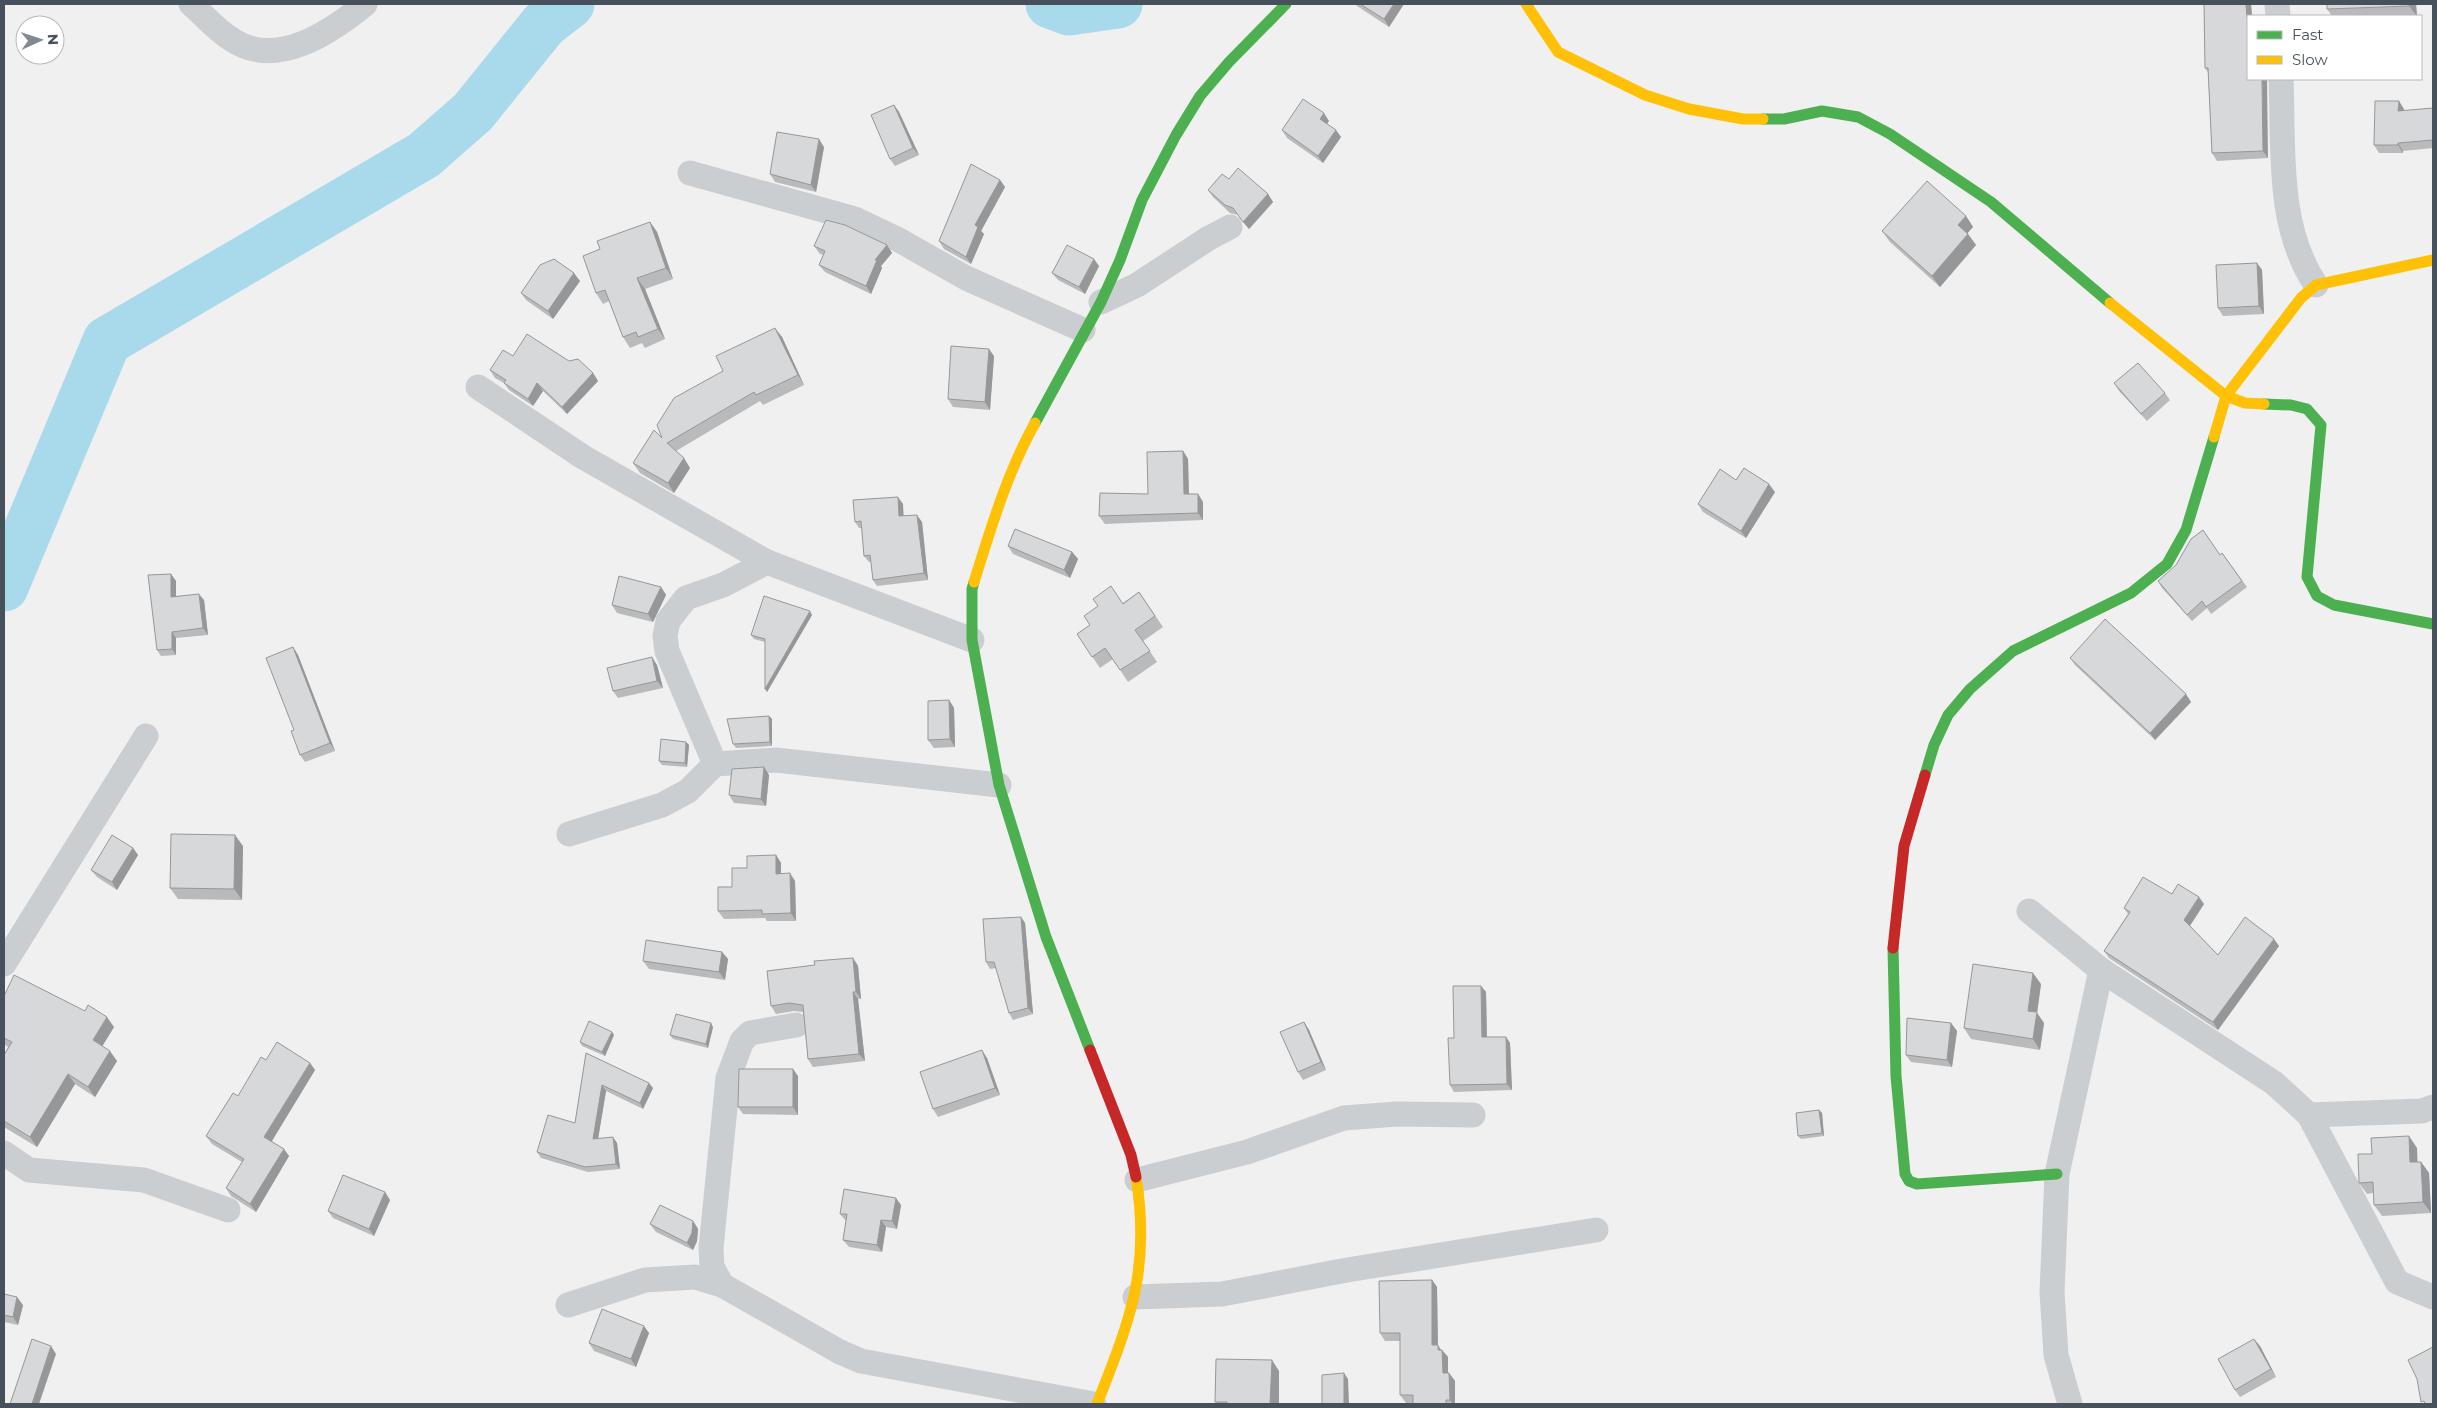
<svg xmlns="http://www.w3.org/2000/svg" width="2437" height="1408" font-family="Montserrat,sans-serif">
	<rect width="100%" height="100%" fill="#f0f0f0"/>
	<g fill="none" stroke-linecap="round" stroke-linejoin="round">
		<!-- river -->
		<g stroke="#a9daec" stroke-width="49">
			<polyline points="1050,4 1069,11 1118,4"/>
			<polyline points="4,587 107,341 424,155 473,112 544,24 570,4"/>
		</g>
		<!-- street -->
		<g stroke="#cbced1" stroke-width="25">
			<path d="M191,4c13,11 25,26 40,35 45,31 100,-7 134,-35"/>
			<polyline points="2277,4 2278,16"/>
			<path d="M2281,79c3,68 -5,147 35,206"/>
			<polyline points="690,173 855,219 899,240 966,278 1083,330"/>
			<polyline points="1101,302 1137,285 1209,238 1230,227"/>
			<polyline points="478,387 583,457 767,562 972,640"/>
			<polyline points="715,764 667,651 665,636 668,621 686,598 723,585 767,562"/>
			<polyline points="569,834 662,805 688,791 715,764 776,760 999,785"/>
			<polyline points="2029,911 2101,970 2274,1083 2309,1115 2397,1282 2433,1297"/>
			<polyline points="4,964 146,736"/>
			<polyline points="2309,1115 2422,1111 2433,1107"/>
			<polyline points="4,1153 29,1170 144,1180 228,1210"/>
			<polyline points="1137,1180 1247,1152 1344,1118 1397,1114 1473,1115"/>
			<polyline points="722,1285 712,1267 711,1248 728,1078 742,1041 750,1033 796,1025"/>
			<polyline points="1135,1297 1222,1294 1347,1270 1596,1230"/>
			<polyline points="568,1305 645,1280 695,1277 722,1285 840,1352 861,1361 1094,1404"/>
			<polyline points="2070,1404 2056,1355 2052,1292 2057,1174 2101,970"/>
		</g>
		<!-- fast -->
		<g stroke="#4caf50" stroke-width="11">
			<polyline points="1763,119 1784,119 1822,111 1858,117 1890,134 1991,202 2110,303"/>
			<polyline points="2264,404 2291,405 2307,409 2321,425 2307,577 2317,596 2334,605 2433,624"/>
			<polyline points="1035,423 1101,302 1120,260 1142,200 1176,135 1200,96 1229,62 1286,4"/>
			<polyline points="974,582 972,589 972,640 999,785 1046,937 1090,1050"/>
			<polyline points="1925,775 1934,745 1948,715 1970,689 2013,651 2131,593 2167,564 2186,530 2214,437"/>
			<polyline points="1893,948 1896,1076 1905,1174 1909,1181 1917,1184 2057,1174"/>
		</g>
		<!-- slow -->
		<g stroke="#ffc107" stroke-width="11">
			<polyline points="1526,4 1558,52 1645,95 1689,109 1743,119 1763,119"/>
			<polyline points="2110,303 2226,396 2245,403 2264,404"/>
			<polyline points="2214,437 2226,396 2301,298 2316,285 2433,260"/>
			<path d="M974,582c17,-54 33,-109 61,-159"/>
			<path d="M1097,1404c33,-84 54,-135 39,-227"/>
		</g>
		<!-- jam -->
		<g stroke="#c62828" stroke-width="11">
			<polyline points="1893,948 1904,846 1925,775"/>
			<polyline points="1090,1050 1131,1155 1136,1177"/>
		</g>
	</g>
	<!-- wall -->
	<g fill="#b9babb">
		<polygon points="1355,4 1404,4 1389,27 1357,6"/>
		<polygon points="2204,4 2251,4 2252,16 2248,16 2268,158 2217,161 2212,153 2208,72 2205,68"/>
		<polygon points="2327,4 2416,4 2417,16 2332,16 2327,9"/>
		<polygon points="894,105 899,112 919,155 895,166 890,159"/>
		<polygon points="2433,108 2433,148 2403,151 2403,153 2379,153 2374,145 2404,109 2404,111"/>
		<polygon points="1329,121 1327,124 1341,137 1323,163 1287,138 1282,130"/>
		<polygon points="824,147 816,192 775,182 770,174"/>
		<polygon points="1229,179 1268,194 1273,202 1249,229 1238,215 1230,213 1213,197 1208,190"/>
		<polygon points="1000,180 1005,187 981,231 984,234 971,264 944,249 939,241"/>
		<polygon points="1966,216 1973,227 1967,233 1976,245 1940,287 1890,242 1882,231"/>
		<polygon points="650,222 657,232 673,279 645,289 665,339 645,348 642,343 630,348 623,337 609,301 603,304 596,293 600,249"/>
		<polygon points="887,245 892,253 881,266 882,268 871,294 825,272 819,265 824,255 820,254 814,246"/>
		<polygon points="2257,263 2262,270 2264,314 2223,316 2218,308"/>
		<polygon points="1099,266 1085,294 1058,280 1052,273"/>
		<polygon points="580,281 553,319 526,300 521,293"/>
		<polygon points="782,337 804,385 763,405 760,401 676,451 690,468 674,493 640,473 633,463"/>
		<polygon points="513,356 569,361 593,373 598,381 567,414 543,391 533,406 509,390 504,383 495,378 490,370"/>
		<polygon points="994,356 990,410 953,407 948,399"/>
		<polygon points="2114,383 2165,393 2170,400 2147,421 2119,391"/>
		<polygon points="1183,451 1188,459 1189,494 1198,494 1203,502 1203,520 1105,524 1099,516 1148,494"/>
		<polygon points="1736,480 1775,492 1746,538 1703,512 1698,504"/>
		<polygon points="903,504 903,516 922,522 928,580 877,586 873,580 871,562 869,562 864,556 862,528 859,528 855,522"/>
		<polygon points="1008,546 1072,552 1078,559 1070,578 1013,554"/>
		<polygon points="2222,553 2247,587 2211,614 2207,608 2192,621 2162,588 2158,581 2220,555"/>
		<polygon points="171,574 176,581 176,596 204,600 208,635 176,638 176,655 161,656 157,650"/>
		<polygon points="661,587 666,595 653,622 617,613 612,605"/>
		<polygon points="1139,592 1163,627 1143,641 1157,662 1128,682 1113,659 1100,668 1077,634"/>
		<polygon points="812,615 767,692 765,642 754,639 751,635"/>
		<polygon points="293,647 298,655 335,751 305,762 300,755 294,730"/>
		<polygon points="2070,658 2191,702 2155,740 2075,665"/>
		<polygon points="657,665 663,688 618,698 613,691"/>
		<polygon points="949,700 954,708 955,747 934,748 928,740"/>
		<polygon points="769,716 772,719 772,746 736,748 733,744"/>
		<polygon points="686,742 689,745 687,767 662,765 659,761"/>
		<polygon points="769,775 766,806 734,803 729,795"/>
		<polygon points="243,846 242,900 178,899 170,888"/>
		<polygon points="133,848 138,855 117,890 97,877 91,870"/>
		<polygon points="776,855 781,863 781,874 795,881 796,921 767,921 765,918 724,919 718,911 732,887 747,868"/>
		<polygon points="2172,894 2204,904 2190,926 2218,955 2279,946 2218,1030 2109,958 2104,951 2128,914 2124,908"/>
		<polygon points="1021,917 1025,923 1033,1014 1013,1020 1009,1013 996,968 990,969 986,962"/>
		<polygon points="722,952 728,959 725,980 649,969 643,961"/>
		<polygon points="853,958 858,966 861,999 858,999 865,1061 813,1067 808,1059 803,1012 794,1011 776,1014 771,1006 815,965"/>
		<polygon points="2041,984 2037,1013 2044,1023 2040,1050 1971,1039 1964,1028"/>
		<polygon points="1481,986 1486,992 1487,1037 1506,1037 1510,1043 1512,1090 1454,1092 1450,1085 1454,1038"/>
		<polygon points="4,996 114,1027 102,1046 117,1061 95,1097 75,1084 37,1147 4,1127 4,1055 8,1047 4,1044"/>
		<polygon points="1304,1022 1309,1030 1326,1070 1303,1080 1298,1072"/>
		<polygon points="1951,1023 1957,1031 1952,1067 1911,1062 1906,1055"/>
		<polygon points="713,1027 708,1048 673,1039 670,1035"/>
		<polygon points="612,1032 614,1035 605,1056 582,1046 580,1042"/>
		<polygon points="586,1053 653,1088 643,1109 606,1091 598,1139 617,1143 620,1169 588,1172 541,1158 537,1152 575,1123"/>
		<polygon points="987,1058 1000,1095 938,1117 933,1109"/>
		<polygon points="266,1060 310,1063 315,1070 272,1141 289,1156 256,1212 231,1196 226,1188 242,1162 212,1144 206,1136"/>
		<polygon points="798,1076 798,1115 743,1114 738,1107"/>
		<polygon points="1819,1110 1822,1113 1824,1136 1801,1139 1798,1136"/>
		<polygon points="2417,1148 2417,1162 2421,1162 2429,1173 2431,1213 2382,1216 2374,1205 2373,1193 2367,1194 2359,1183 2372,1154"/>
		<polygon points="390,1200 374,1236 333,1218 328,1211"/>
		<polygon points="901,1205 897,1229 886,1227 882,1252 849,1247 843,1240 846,1221 840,1214"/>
		<polygon points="693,1221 698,1229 697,1241 693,1250 656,1232 650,1224"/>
		<polygon points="1432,1280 1437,1287 1438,1345 1441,1350 1442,1350 1448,1357 1448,1373 1449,1373 1455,1381 1455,1404 1413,1404 1413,1403 1406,1403 1400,1395 1400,1341 1385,1341 1380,1333"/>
		<polygon points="4,1294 23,1305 18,1325 4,1322"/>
		<polygon points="649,1333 636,1367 594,1351 589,1343"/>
		<polygon points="2260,1346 2276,1377 2240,1397 2235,1390"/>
		<polygon points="1279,1371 1279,1404 1216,1404 1215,1402"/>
	</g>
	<!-- shaded-wall -->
	<g fill="#969799">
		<polygon points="1394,4 1404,4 1389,27 1384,19"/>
		<polygon points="2246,4 2251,4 2252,16 2248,16 2248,20 2247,18"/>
		<polygon points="2409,4 2416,4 2417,16 2409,6"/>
		<polygon points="2262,79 2267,79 2268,158 2263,151"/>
		<polygon points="2399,101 2404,109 2404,119 2398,111"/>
		<polygon points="894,105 899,112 919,155 913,148"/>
		<polygon points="1324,113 1329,121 1325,126 1320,119"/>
		<polygon points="1336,130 1341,137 1323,163 1318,156"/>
		<polygon points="819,139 824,147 816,192 811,185"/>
		<polygon points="2398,143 2403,151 2403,153 2398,145"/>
		<polygon points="1000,180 1005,187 981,231 984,234 971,264 966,257 975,225"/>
		<polygon points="1268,194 1273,202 1249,229 1243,222"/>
		<polygon points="1966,216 1973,227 1965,236 1958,225"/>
		<polygon points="650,222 657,232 673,279 666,268"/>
		<polygon points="1968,234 1976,245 1940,287 1932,276"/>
		<polygon points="887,245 892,253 881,266 882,268 871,294 866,286 875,260"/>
		<polygon points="1094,259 1099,266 1085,294 1079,287"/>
		<polygon points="2257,263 2262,270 2264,314 2259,306"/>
		<polygon points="574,273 580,281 553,319 548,311"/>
		<polygon points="637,278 645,289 665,339 658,329"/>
		<polygon points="775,328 782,337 804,385 798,375"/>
		<polygon points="989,349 994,356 990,410 985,402"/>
		<polygon points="593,373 598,381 567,414 562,407"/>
		<polygon points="537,383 543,391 533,406 528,399"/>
		<polygon points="1183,451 1188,459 1189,502 1184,494"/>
		<polygon points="684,458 690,468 674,493 668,483"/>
		<polygon points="1769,484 1775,492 1746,538 1741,531"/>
		<polygon points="1198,494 1203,502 1203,520 1198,513"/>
		<polygon points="898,497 903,504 904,523 899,516"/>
		<polygon points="917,515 922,522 928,580 924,573"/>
		<polygon points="1072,552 1078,559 1070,578 1064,570"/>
		<polygon points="171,574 176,581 176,603 171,597"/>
		<polygon points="661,587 666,595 653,622 648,614"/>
		<polygon points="199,594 204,600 208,635 203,628"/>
		<polygon points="810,611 812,615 767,692 765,689"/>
		<polygon points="172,632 176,638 176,655 172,649"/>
		<polygon points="293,647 298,655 335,751 330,743"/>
		<polygon points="652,657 657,665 663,688 657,681"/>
		<polygon points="2186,694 2191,702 2155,740 2150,733"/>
		<polygon points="949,700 954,708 955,747 950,739"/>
		<polygon points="769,716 772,719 772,746 770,742"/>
		<polygon points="686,742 689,745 687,767 685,763"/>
		<polygon points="764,767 769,775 766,806 761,799"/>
		<polygon points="235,835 243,846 242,900 234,889"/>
		<polygon points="133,848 138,855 117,890 112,882"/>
		<polygon points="776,855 781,863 781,881 776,874"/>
		<polygon points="790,873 795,881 796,921 791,913"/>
		<polygon points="2199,897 2204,904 2189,927 2184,920"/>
		<polygon points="1021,917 1025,923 1033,1014 1028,1008"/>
		<polygon points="2274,939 2279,946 2218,1030 2213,1022"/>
		<polygon points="722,952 728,959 725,980 719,972"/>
		<polygon points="853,958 858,966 861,999 856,992"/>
		<polygon points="2033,973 2041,984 2037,1013 2044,1023 2040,1050 2033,1039 2028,1011"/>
		<polygon points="1481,986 1486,992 1487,1044 1482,1037"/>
		<polygon points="853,992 858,999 865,1061 859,1054"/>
		<polygon points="107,1017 114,1027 100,1050 93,1040"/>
		<polygon points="1304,1022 1309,1030 1326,1070 1321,1062"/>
		<polygon points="711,1023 713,1027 708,1048 706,1044"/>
		<polygon points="1951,1023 1957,1031 1952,1067 1947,1060"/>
		<polygon points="612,1032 614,1035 605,1056 602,1052"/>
		<polygon points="1506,1037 1510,1043 1512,1090 1507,1084"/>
		<polygon points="982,1050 987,1058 1000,1095 995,1088"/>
		<polygon points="110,1051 117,1061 95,1097 88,1087"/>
		<polygon points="310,1063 315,1070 270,1144 264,1137"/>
		<polygon points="793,1069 798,1076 798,1115 793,1107"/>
		<polygon points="68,1074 75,1084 37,1147 30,1137"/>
		<polygon points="649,1083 653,1088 643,1109 640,1103"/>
		<polygon points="602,1085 606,1091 597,1145 593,1139"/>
		<polygon points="1819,1110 1822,1113 1824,1136 1822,1133"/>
		<polygon points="2409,1136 2417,1148 2418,1173 2410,1162"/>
		<polygon points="613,1137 617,1143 620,1169 616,1164"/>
		<polygon points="284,1149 289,1156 256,1212 250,1204"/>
		<polygon points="2421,1162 2429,1173 2431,1213 2423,1202"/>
		<polygon points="385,1192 390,1200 374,1236 369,1229"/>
		<polygon points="896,1198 901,1205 897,1229 892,1221"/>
		<polygon points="881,1220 886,1227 882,1252 877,1245"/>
		<polygon points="693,1221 698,1229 697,1241 693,1250 687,1243"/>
		<polygon points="1432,1280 1437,1287 1438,1353 1432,1345"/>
		<polygon points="17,1297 23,1305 18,1325 13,1317"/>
		<polygon points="644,1326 649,1333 636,1367 631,1359"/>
		<polygon points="2254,1339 2260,1346 2276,1377 2271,1369"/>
		<polygon points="1438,1345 1442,1352 1442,1350 1448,1357 1448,1381 1443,1373"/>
		<polygon points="51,1346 56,1354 39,1404 32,1404"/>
		<polygon points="1272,1360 1279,1371 1279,1404 1270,1404"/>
		<polygon points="1344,1373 1348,1379 1349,1404 1344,1404"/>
		<polygon points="1449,1373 1455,1381 1455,1404 1453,1404 1450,1400"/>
	</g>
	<!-- building -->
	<g fill="#d7d8da" stroke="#969799">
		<polygon points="1360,4 1394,4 1384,19"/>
		<polygon points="2204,4 2246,4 2247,18 2248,18 2248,79 2262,79 2263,151 2212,153 2208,68 2205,68"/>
		<polygon points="2327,4 2409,4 2409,6 2327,9"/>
		<polygon points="1303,99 1324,113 1320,119 1336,130 1318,156 1282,130"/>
		<polygon points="2375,101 2399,101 2398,111 2433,108 2433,140 2398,143 2398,145 2374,145"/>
		<polygon points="894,105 913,148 890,159 871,115"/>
		<polygon points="777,132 819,139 811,185 770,174"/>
		<polygon points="971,164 1000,180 975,225 978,227 966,257 939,241"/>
		<polygon points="1238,168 1268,194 1243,222 1233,208 1225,205 1208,190 1222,174 1229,179"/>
		<polygon points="1927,181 1966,216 1958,225 1968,234 1932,276 1882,231"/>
		<polygon points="826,220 845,225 887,245 875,260 877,260 866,286 819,265 825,251 814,246"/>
		<polygon points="650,222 666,268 637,278 658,329 638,337 636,332 623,337 605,290 596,293 583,256 600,249 597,241"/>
		<polygon points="1067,245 1094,259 1079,287 1052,273"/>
		<polygon points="554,259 574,273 548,311 521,293 540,265"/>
		<polygon points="2257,263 2259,306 2218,308 2216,265"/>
		<polygon points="775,328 798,375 756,395 754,392 667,443 684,458 668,483 633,463 654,430 662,438 657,425 674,398 723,371 716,356"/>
		<polygon points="527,334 569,361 578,359 593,373 562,407 537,383 528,399 504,383 506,380 490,370 503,350 513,356"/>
		<polygon points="951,346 989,349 985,402 948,399"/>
		<polygon points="2138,363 2165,393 2141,414 2114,383"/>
		<polygon points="1183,451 1184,494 1198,494 1198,513 1099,516 1100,493 1148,494 1147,452"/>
		<polygon points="1744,468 1769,484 1741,531 1698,504 1720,469 1736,480"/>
		<polygon points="898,497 899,516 917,515 924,573 873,580 870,555 864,556 861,521 855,522 853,500"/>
		<polygon points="1015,529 1072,552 1064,570 1008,546"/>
		<polygon points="2203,530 2220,555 2222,553 2242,581 2206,607 2202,601 2187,615 2158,581 2176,565 2191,539"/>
		<polygon points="171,574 171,597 199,594 203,628 172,632 172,649 157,650 148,575"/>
		<polygon points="619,576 661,587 648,614 612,605"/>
		<polygon points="1111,586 1123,604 1139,592 1155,616 1135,630 1150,651 1120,670 1105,648 1092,657 1077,634 1090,625 1084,616 1098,606 1093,599"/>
		<polygon points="764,596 810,611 765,689 765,639 751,635"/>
		<polygon points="2105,619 2186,694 2150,733 2070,658"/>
		<polygon points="293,647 330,743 300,755 291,731 294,730 266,658"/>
		<polygon points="652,657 657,681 613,691 607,668"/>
		<polygon points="949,700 950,739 928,740 928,701"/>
		<polygon points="769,716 770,742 733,744 727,719"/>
		<polygon points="661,739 686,742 685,763 659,761"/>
		<polygon points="764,767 761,799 729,795 732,769"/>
		<polygon points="171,834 235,835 234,889 170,888"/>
		<polygon points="112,835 133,848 112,882 91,870"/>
		<polygon points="776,855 776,874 790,873 791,913 762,914 762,910 718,911 718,887 732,887 732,868 747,868 747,856"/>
		<polygon points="2143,877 2172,894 2178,884 2199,897 2184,920 2218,955 2245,917 2274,939 2213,1022 2104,951 2130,912 2124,908"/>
		<polygon points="1021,917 1028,1008 1009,1013 994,962 986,962 983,919"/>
		<polygon points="646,940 722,952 719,972 643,961"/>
		<polygon points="853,958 856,992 853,992 859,1054 808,1059 803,1005 789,1003 771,1006 767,971 815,965 814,961"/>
		<polygon points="1973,964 2033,973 2028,1011 2037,1012 2033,1039 1964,1028"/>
		<polygon points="14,975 85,1011 88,1005 107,1017 93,1040 110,1051 88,1087 68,1074 30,1137 4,1121 4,1055 12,1042 4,1038 4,996"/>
		<polygon points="1453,986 1481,986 1482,1037 1506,1037 1507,1084 1450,1085 1448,1038 1454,1038"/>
		<polygon points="676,1014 711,1023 706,1044 670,1035"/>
		<polygon points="1907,1018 1951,1023 1947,1060 1906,1055"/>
		<polygon points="589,1021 612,1032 602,1052 580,1042"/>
		<polygon points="1304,1022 1321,1062 1298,1072 1280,1032"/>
		<polygon points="277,1042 310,1063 264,1137 284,1149 250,1204 226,1188 244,1159 206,1136 233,1093 238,1096 261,1057 266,1060"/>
		<polygon points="982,1050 995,1088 933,1109 920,1072"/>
		<polygon points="586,1053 649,1083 640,1103 602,1085 593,1139 613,1137 616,1164 585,1167 537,1152 548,1115 575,1123"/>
		<polygon points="739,1069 793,1069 793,1107 738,1107"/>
		<polygon points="1819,1110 1822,1133 1798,1136 1796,1113"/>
		<polygon points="2409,1136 2410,1162 2421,1162 2423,1202 2374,1205 2373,1182 2359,1183 2358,1154 2372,1154 2371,1138"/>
		<polygon points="343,1175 385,1192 369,1229 328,1211"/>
		<polygon points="844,1189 896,1198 892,1221 881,1220 877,1245 843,1240 847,1214 840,1214"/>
		<polygon points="660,1205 693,1221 692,1233 687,1243 650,1224"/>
		<polygon points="1432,1280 1432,1345 1438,1345 1438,1350 1442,1350 1443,1373 1449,1373 1450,1400 1446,1400 1446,1404 1413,1404 1413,1395 1400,1395 1400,1333 1380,1333 1379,1281"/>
		<polygon points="4,1294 17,1297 13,1317 4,1315"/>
		<polygon points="602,1309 644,1326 631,1359 589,1343"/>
		<polygon points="32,1339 51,1346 32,1404 10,1404"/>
		<polygon points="2254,1339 2271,1369 2235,1390 2218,1359"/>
		<polygon points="2433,1347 2433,1404 2425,1404 2424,1401 2421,1402 2417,1379 2408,1360"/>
		<polygon points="1216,1359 1272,1360 1270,1404 1227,1404 1227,1402 1215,1402"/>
		<polygon points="1344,1373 1344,1404 1322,1404 1322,1375"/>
	</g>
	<!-- border -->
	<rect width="2437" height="1408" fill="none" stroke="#47515c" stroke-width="10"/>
	<!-- legend -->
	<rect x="2247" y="15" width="175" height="65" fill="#ffffff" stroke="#b5b9be"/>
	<rect x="2257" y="31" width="25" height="8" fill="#4caf50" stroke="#b5b9be"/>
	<text x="2292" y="40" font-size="15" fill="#47515c">Fast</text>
	<rect x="2257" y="56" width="25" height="8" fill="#ffc107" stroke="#b5b9be"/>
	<text x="2292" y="65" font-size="15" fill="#47515c">Slow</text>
	<!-- north arrow -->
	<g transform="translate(40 40) rotate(87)"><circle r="24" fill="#ffffff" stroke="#b5b9be"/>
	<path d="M0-4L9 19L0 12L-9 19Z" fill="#828990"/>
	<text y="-8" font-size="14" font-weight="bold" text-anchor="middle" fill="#47515c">N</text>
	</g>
</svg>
